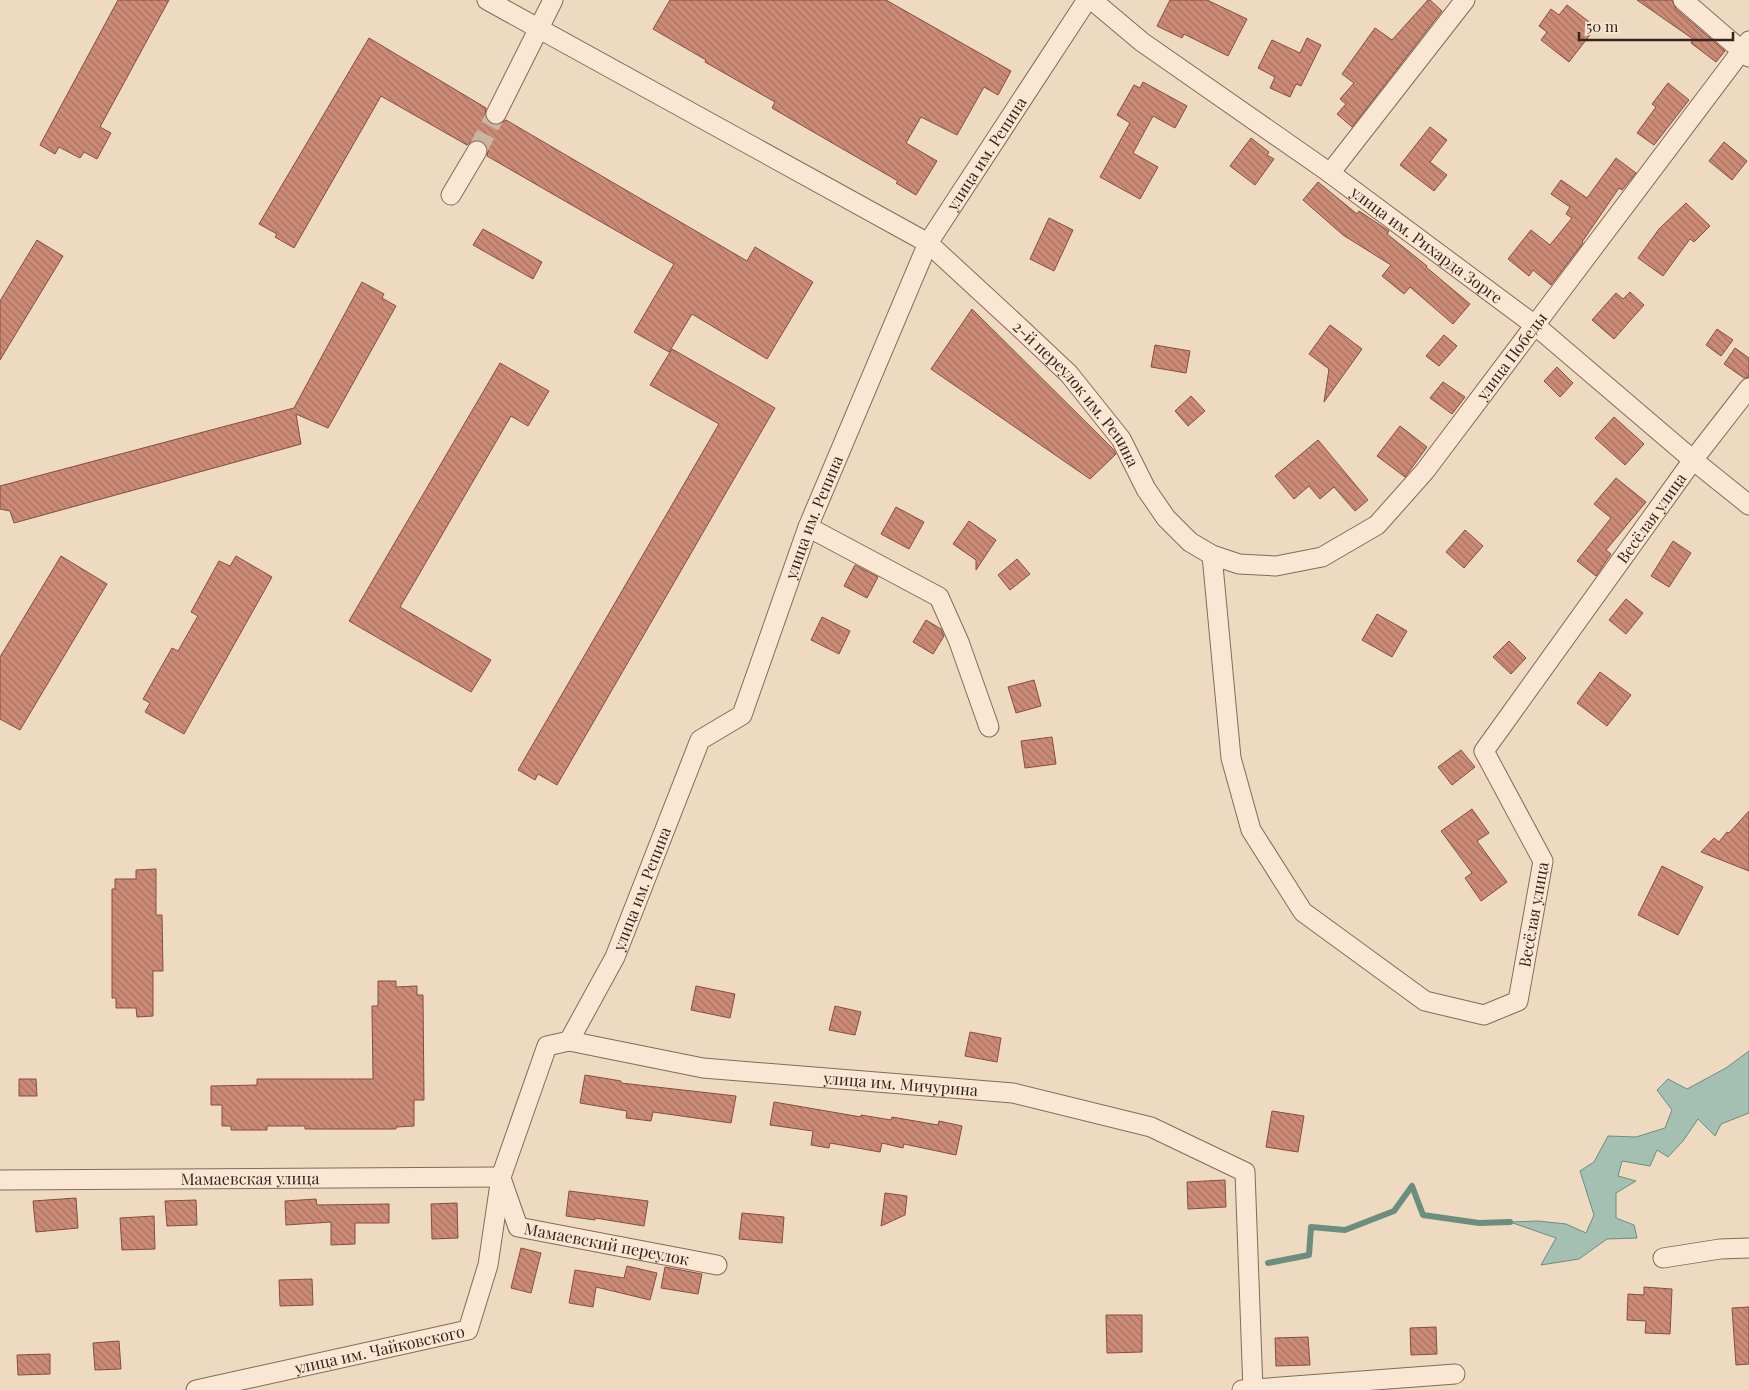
<svg xmlns="http://www.w3.org/2000/svg" width="1749" height="1390" font-family="'Playfair Display',serif">
	<defs>
		<pattern id="building-back-hatch" width="6" height="6" patternUnits="userSpaceOnUse" patternTransform="scale(1.25)"><rect width="6" height="6" fill="#cc8b77"/><path d="M-1 5l2 2M0 0l6 6M5-1l2 2" fill="none" stroke="#a67161"/></pattern>
	</defs>
	<rect width="100%" height="100%" fill="#eed9c1"/>
	<!-- water -->
	<polygon fill="#a4c0b3" stroke="#6b8e7f" points="1749,1051 1749,1113 1721,1124 1715,1136 1698,1119 1683,1141 1668,1157 1657,1150 1650,1166 1622,1161 1618,1176 1636,1181 1616,1193 1616,1218 1634,1225 1637,1238 1607,1239 1579,1259 1541,1265 1556,1238 1510,1222 1538,1221 1566,1224 1586,1233 1594,1215 1580,1171 1594,1162 1608,1136 1636,1137 1665,1128 1672,1110 1657,1090 1668,1079 1687,1089 1726,1068"/>
	<g fill="none" stroke-linecap="round" stroke-linejoin="round">
		<!-- stream -->
		<polyline stroke="#6b8e7f" stroke-width="6" points="1268,1263 1309,1255 1311,1227 1345,1230 1394,1211 1412,1186 1423,1215 1479,1223 1510,1222"/>
	</g>
	<!-- building -->
	<g fill="url(#building-back-hatch)" stroke="#864e3f">
		<polygon points="118,0 169,0 100,127 111,133 97,159 84,152 80,158 59,147 55,154 40,145"/>
		<polygon points="670,0 886,0 1011,71 998,95 984,87 957,135 921,117 906,143 937,161 916,195 896,183 898,181 772,108 775,102 705,62 706,60 653,29"/>
		<polygon points="1170,0 1207,0 1247,19 1228,56 1184,34 1182,38 1157,26"/>
		<polygon points="1428,0 1430,0 1442,11 1352,127 1337,114 1346,104 1340,99 1354,83 1342,74 1375,28 1392,40"/>
		<polygon points="1637,0 1672,0 1676,9 1725,51 1716,62 1691,43 1693,39"/>
		<polygon points="1567,5 1596,27 1569,62 1541,40 1547,32 1539,26 1551,9 1559,15"/>
		<polygon points="369,38 486,108 485,115 486,120 491,124 497,125 506,120 747,261 755,247 813,282 767,359 692,314 669,352 634,332 674,264 487,156 488,151 487,146 482,141 477,140 472,141 467,145 381,96 294,248 275,237 277,234 259,224"/>
		<polygon points="1307,38 1321,45 1301,86 1296,84 1290,97 1270,88 1275,77 1258,68 1272,40 1300,53"/>
		<polygon points="1143,82 1187,106 1175,128 1153,116 1133,153 1158,167 1140,199 1100,177 1130,123 1117,115 1134,85 1140,88"/>
		<polygon points="1668,83 1689,100 1654,145 1637,133 1656,107 1652,104"/>
		<polygon points="1430,127 1447,140 1430,162 1447,175 1434,191 1400,165"/>
		<polygon points="1251,138 1269,152 1267,155 1274,159 1255,185 1230,166"/>
		<polygon points="1724,142 1747,161 1732,180 1709,161"/>
		<polygon points="1616,158 1636,173 1622,190 1619,188 1582,242 1583,243 1551,285 1533,270 1529,276 1508,259 1531,230 1550,245 1572,218 1566,214 1570,207 1551,194 1561,180 1587,198"/>
		<polygon points="1318,182 1357,214 1359,211 1389,231 1387,234 1427,266 1426,267 1470,304 1453,324 1410,287 1404,294 1382,276 1391,265 1343,235 1303,200"/>
		<polygon points="1686,203 1710,226 1694,242 1690,239 1663,276 1638,258 1659,229"/>
		<polygon points="1049,218 1073,230 1054,271 1030,259"/>
		<polygon points="483,229 542,262 533,279 473,245"/>
		<polygon points="37,240 63,256 0,360 0,301"/>
		<polygon points="362,282 384,294 382,298 396,306 328,428 296,414 301,444 14,523 10,511 0,509 0,486 294,408"/>
		<polygon points="1630,292 1644,305 1614,339 1592,320 1616,293 1623,299"/>
		<polygon points="972,309 1113,449 1116,454 1090,479 931,369"/>
		<polygon points="1330,325 1362,349 1324,402 1329,369 1309,354"/>
		<polygon points="1717,329 1733,340 1721,356 1706,345"/>
		<polygon points="1444,335 1457,346 1439,366 1426,356"/>
		<polygon points="1155,345 1190,351 1186,373 1151,367"/>
		<polygon points="1735,348 1749,358 1749,377 1744,378 1724,364"/>
		<polygon points="672,349 775,408 557,785 538,774 535,780 518,770 719,424 650,385"/>
		<polygon points="500,363 549,391 528,426 511,416 400,607 491,660 471,692 349,621"/>
		<polygon points="1557,367 1573,383 1560,397 1544,381"/>
		<polygon points="1443,382 1465,397 1452,414 1430,398"/>
		<polygon points="1191,396 1205,411 1188,426 1175,411"/>
		<polygon points="1614,417 1644,444 1625,465 1595,438"/>
		<polygon points="1400,426 1427,447 1405,477 1377,456"/>
		<polygon points="1318,440 1368,500 1355,511 1334,487 1320,499 1309,486 1294,499 1275,476"/>
		<polygon points="1616,478 1646,502 1606,550 1611,554 1596,576 1577,561 1611,518 1594,504"/>
		<polygon points="896,507 924,522 909,549 881,534"/>
		<polygon points="969,521 996,540 976,570 976,560 953,544"/>
		<polygon points="1465,530 1483,546 1464,568 1446,552"/>
		<polygon points="1673,541 1691,553 1669,587 1651,576"/>
		<polygon points="61,556 107,584 20,730 0,719 0,657"/>
		<polygon points="236,556 272,577 184,734 145,712 150,703 143,699 172,648 178,651 198,616 191,612 219,561 230,566"/>
		<polygon points="1017,559 1030,574 1010,590 998,575"/>
		<polygon points="855,565 878,577 867,598 844,586"/>
		<polygon points="1626,599 1643,613 1626,634 1609,620"/>
		<polygon points="1377,614 1407,631 1392,657 1362,640"/>
		<polygon points="822,617 850,631 839,654 811,640"/>
		<polygon points="926,620 941,629 944,636 933,654 913,642"/>
		<polygon points="1509,641 1526,658 1511,674 1493,657"/>
		<polygon points="1600,672 1631,695 1607,726 1577,703"/>
		<polygon points="1034,680 1041,706 1016,713 1008,687"/>
		<polygon points="1052,737 1056,764 1025,768 1021,741"/>
		<polygon points="1461,750 1475,767 1452,785 1438,767"/>
		<polygon points="1472,809 1489,833 1477,841 1507,882 1481,901 1465,878 1472,873 1441,831"/>
		<polygon points="1749,811 1749,871 1701,852 1714,838 1719,842 1727,832 1729,833"/>
		<polygon points="1662,866 1703,887 1678,935 1638,915"/>
		<polygon points="156,869 156,915 162,915 163,971 153,971 153,1016 137,1017 136,1008 116,1008 116,998 112,998 112,889 115,889 115,879 136,879 136,870"/>
		<polygon points="378,981 396,981 396,987 417,986 417,995 423,995 424,1100 414,1100 414,1126 396,1127 396,1129 305,1129 305,1126 267,1126 267,1130 231,1130 231,1126 222,1126 222,1105 211,1105 211,1086 257,1085 257,1079 373,1079 372,1006 378,1006"/>
		<polygon points="696,986 735,994 730,1018 691,1010"/>
		<polygon points="835,1006 861,1012 855,1035 829,1030"/>
		<polygon points="970,1032 1001,1038 997,1062 965,1056"/>
		<polygon points="585,1075 621,1081 621,1083 736,1096 731,1123 653,1112 651,1121 626,1118 627,1111 580,1103"/>
		<polygon points="19,1079 36,1079 37,1096 19,1096"/>
		<polygon points="774,1102 861,1117 861,1115 891,1120 892,1117 938,1125 939,1121 962,1126 956,1155 904,1144 903,1148 882,1143 880,1152 830,1143 829,1148 811,1145 813,1131 770,1125"/>
		<polygon points="1272,1111 1304,1116 1298,1152 1266,1147"/>
		<polygon points="1225,1180 1226,1207 1188,1209 1187,1182"/>
		<polygon points="569,1191 648,1201 644,1226 595,1218 595,1220 566,1216"/>
		<polygon points="885,1193 907,1196 905,1215 881,1226"/>
		<polygon points="76,1198 78,1228 36,1232 33,1201"/>
		<polygon points="316,1199 317,1205 389,1204 389,1223 355,1223 355,1244 331,1245 331,1222 286,1225 285,1201"/>
		<polygon points="196,1200 197,1225 167,1226 165,1201"/>
		<polygon points="457,1203 458,1238 432,1239 431,1204"/>
		<polygon points="742,1213 784,1217 782,1243 739,1239"/>
		<polygon points="154,1216 155,1249 122,1250 120,1218"/>
		<polygon points="521,1248 541,1253 531,1293 511,1288"/>
		<polygon points="627,1266 657,1273 650,1300 596,1287 593,1307 569,1303 575,1270 624,1278"/>
		<polygon points="665,1267 702,1274 698,1294 661,1288"/>
		<polygon points="312,1279 313,1305 280,1306 279,1280"/>
		<polygon points="1644,1287 1672,1289 1670,1334 1645,1333 1646,1321 1627,1320 1628,1294 1644,1295"/>
		<polygon points="1749,1307 1749,1364 1736,1365 1732,1308"/>
		<polygon points="1106,1315 1142,1315 1142,1352 1107,1353"/>
		<polygon points="1436,1327 1437,1354 1411,1355 1410,1328"/>
		<polygon points="1308,1337 1310,1365 1276,1366 1275,1338"/>
		<polygon points="119,1341 121,1369 95,1370 93,1343"/>
		<polygon points="50,1354 50,1374 18,1375 17,1355"/>
	</g>
	<g fill="none" stroke-linecap="round" stroke-linejoin="round">
		<!-- street-tunnel -->
		<polyline stroke="#c9b5a0" stroke-width="19" stroke-dasharray="19 9" stroke-linecap="butt" points="477,151 496,114"/>
		<!-- street casing -->
		<g stroke="#876959" stroke-width="21">
			<g id="street">
				<path id="s1" d="M487,0l441,243 90,83 51,48 52,65 25,50 20,29 24,24 22,13 27,9 37,2 46,-9 55,-32 48,-54 324,-430"/>
				<path id="s2" d="M1092,0l50,42 188,131 206,153 157,134 56,45"/>
				<polyline points="1683,0 1749,57"/>
				<polyline points="496,114 553,0"/>
				<polyline points="1330,173 1465,0"/>
				<polyline points="451,195 477,151"/>
				<polyline points="808,527 939,597 959,642 989,727"/>
				<path id="s3" d="M1212,555l19,203 20,72 52,82 122,89 59,14 34,-14 25,-140 -59,-110 209,-291 56,-72"/>
				<path id="s4" d="M569,1041l46,-84 85,-217 42,-25 66,-188 120,-284 159,-243"/>
				<path id="s5" d="M0,1180l501,-3"/>
				<path id="s6" d="M502,1181l16,46 199,38"/>
				<polyline points="1663,1258 1720,1249 1749,1248"/>
				<path id="s7" d="M196,1390l272,-60 20,-65 13,-88 46,-131 22,-5 134,27 310,25 138,34 94,45 8,218"/>
				<polyline points="1242,1390 1455,1374"/>
			</g>
		</g>
		<!-- street -->
		<use href="#street" stroke="#f9e7d4" stroke-width="19"/>
	</g>
	<g text-anchor="middle" stroke-width="4" stroke-linejoin="round" paint-order="stroke">
		<!-- street labels -->
		<g font-size="16" fill="#37251d" stroke="#f5e4d1">
			<text dy="6" stroke="none"><textPath href="#s4" startOffset="992">улица им. Репина</textPath></text>
			<text dy="6" stroke="none"><textPath href="#s2" startOffset="415">улица им. Рихарда Зорге</textPath></text>
			<text dy="6" stroke="none"><textPath href="#s1" startOffset="1322">улица Победы</textPath></text>
			<text dy="6" stroke="none"><textPath href="#s1" startOffset="716">2-й переулок им. Репина</textPath></text>
			<text dy="6" stroke="none"><textPath href="#s4" startOffset="588">улица им. Репина</textPath></text>
			<text dy="6" stroke="none"><textPath href="#s3" startOffset="1178">Весёлая улица</textPath></text>
			<text dy="6" stroke="none"><textPath href="#s4" startOffset="169">улица им. Репина</textPath></text>
			<text dy="6" stroke="none"><textPath href="#s3" startOffset="712">Весёлая улица</textPath></text>
			<text dy="6" stroke="none"><textPath href="#s7" startOffset="932">улица им. Мичурина</textPath></text>
			<text dy="6" stroke="none"><textPath href="#s5" startOffset="250">Мамаевская улица</textPath></text>
			<text dy="6" stroke="none"><textPath href="#s6" startOffset="139">Мамаевский переулок</textPath></text>
			<text dy="6" stroke="none"><textPath href="#s7" startOffset="188">улица им. Чайковского</textPath></text>
		</g>
	</g>
	<!-- scale -->
	<path d="M1579 32v8h154v-8" fill="none" stroke="#37251d" stroke-width="2.5"/>
	<text x="1586" y="32" font-size="15" fill="#37251d" stroke="#f5e4d1" stroke-width="4" paint-order="stroke">50 m</text>
</svg>
